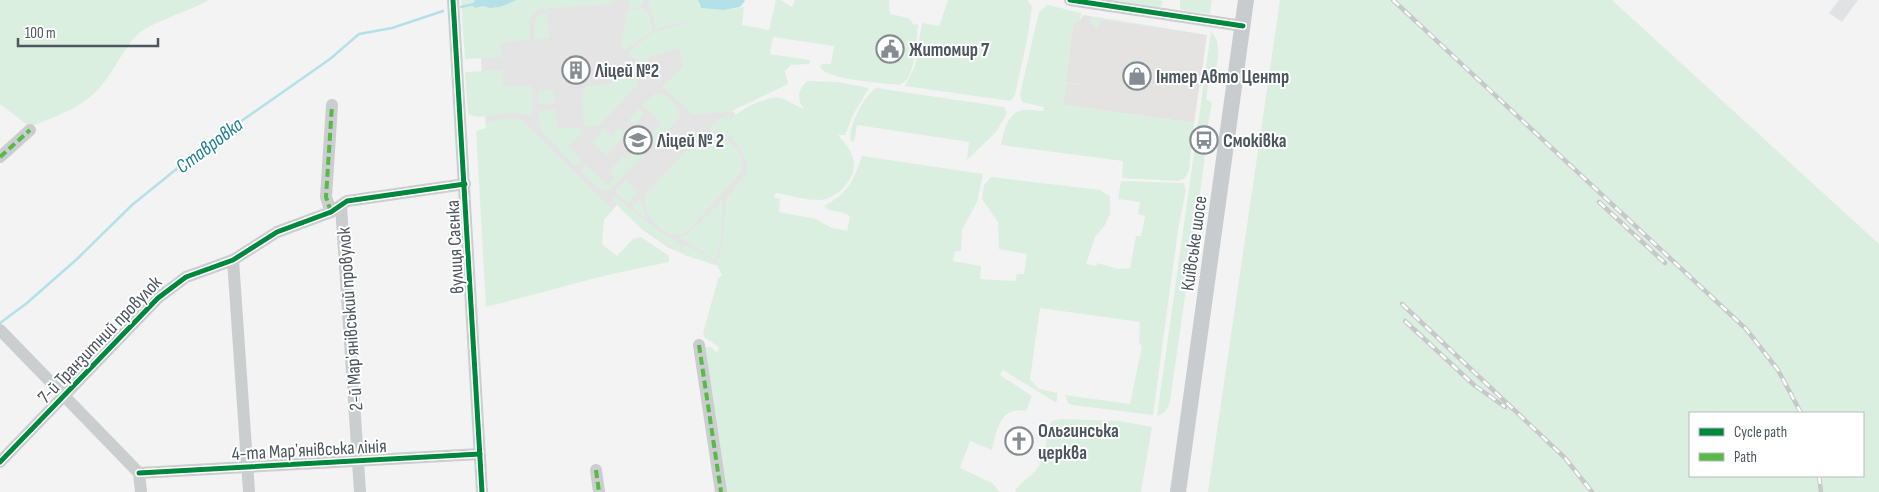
<svg xmlns="http://www.w3.org/2000/svg" width="1879" height="492" font-family="'Sofia Sans Condensed',sans-serif">
	<rect width="100%" height="100%" fill="#f3f3f3"/>
	<!-- commercial -->
	<polygon fill="#e4e3e1" points="1083,15 1207,35 1194,123 1063,105 1073,23 1081,19"/>
	<!-- education -->
	<polygon fill="#e5e4e5" points="524,0 686,0 715,103 735,113 749,151 759,188 722,265 715,265 669,248 643,230 617,205 604,219 486,129 478,18"/>
	<!-- airport -->
	<polygon fill="#e1e2e3" points="1839,0 1858,0 1842,22 1829,13"/>
	<!-- green -->
	<g fill="#dbefe1" fill-rule="evenodd">
		<path d="M0,0h209c-17,10 -60,23 -72,35 -13,13 -21,32 -33,47 -19,26 -46,33 -74,45l-30,-23z"/>
		<polygon points="461,0 475,0 473,3 475,8 483,6 490,8 500,7 517,0 617,0 609,4 537,9 529,20 530,40 500,42 501,57 465,59"/>
		<polygon points="630,0 644,0 642,6 629,10 628,9"/>
		<path d="M648,0h50l1,6 25,4 20,-3 -2,18 27,5 7,-30h5l11,7 3,-7h94l1,14 19,4 5,7 4,-1c-2,16 -2,57 -19,61 -15,-2 -73,-5 -79,-18l2,-3h9l3,-18 -61,-9 -3,17 40,6 -1,4 -18,1 -6,6 3,13 -58,28 -38,2 -30,-28 21,-19 -3,-19 -33,9 3,13 8,-2 4,11 -3,3 -31,-29 24,-20 35,-10 -1,-2 -30,8z"/>
		<polygon points="948,0 1027,0 1032,6 1028,35 1015,95 1011,101 905,86 915,66 922,23 939,26"/>
		<polygon points="1113,0 1159,0 1163,1 1161,6 1157,7"/>
		<polygon points="1180,0 1212,0 1210,14 1182,10 1180,8"/>
		<path d="M1280,0h332l267,244v248h-671zM1690,413h173v63h-173z"/>
		<path d="M1047,5l35,8 -3,8 -6,2 -7,59 24,3 -24,-1 -3,21 131,18 -5,47 -4,8 -7,3 -56,-3 1,-17 -122,-16c2,-11 6,-30 18,-34 8,-3 17,0 24,0l1,-4 -22,-5 -2,-8 19,-82z"/>
		<polygon points="643,8 648,12 653,30 625,50 621,45 627,12"/>
		<path d="M547,13l2,25 -14,1c-1,-14 -4,-23 12,-26z"/>
		<polygon points="1091,17 1152,26 1152,27 1100,20 1098,28 1095,27 1091,22"/>
		<path d="M1211,32c13,10 5,38 2,52h-5l-2,15 6,4 -6,31h-5l-1,9 5,3 -1,18 -33,230c-1,10 -3,19 -14,22z"/>
		<path d="M502,70l1,17 29,-1v29l-4,1c-22,-9 -41,7 -60,-2l-3,-42z"/>
		<polygon points="633,71 639,76 638,85 599,125 584,127 582,92 586,86 612,84 612,73"/>
		<path d="M808,81l30,1 31,6 -16,27 -8,20h-7c6,7 13,15 15,23 6,19 -17,43 -35,42 -14,0 -29,-5 -42,-7l-2,4 6,2 -1,13 37,7 14,8 17,4 3,-14c-7,-7 -20,-4 -26,-11 25,-14 29,-24 38,-50l121,18 -6,28 -15,28 -1,21h-6l-2,10 28,5 -1,13 35,2 2,-7h7l3,-20 -28,-5 -1,-27 -16,-23 2,-14 7,-8 109,13 10,6v18l-5,11 -10,12 -9,27 10,2 1,-3 21,6 12,-1 6,-32h5l4,-20 -7,-2 2,-12 -22,-3 3,-18 63,2 2,7 -8,40 -25,185 -81,-10 -4,-2 -3,-8 65,9 12,-58 -3,-3 1,-21 -100,-14 -10,71 9,10 18,4v8l-2,1 -52,-32 -3,5 32,21 -6,15c-26,-5 -29,19 -34,39l-22,-9 -10,27 32,15 8,9h-274l-21,-145h6l5,5 3,-2v-3l-15,-10 -1,-4 15,-54 4,-4 -5,-10 6,-25 3,-40 21,-28c2,-33 -47,-43 7,-68 27,-12 26,-6 50,5 -7,-8 -7,-21 4,-28z"/>
		<path d="M876,88l128,19 3,6 -11,19 -29,28 2,-18 -112,-17 -3,18 -4,-4c0,-15 13,-42 26,-51z"/>
		<polygon points="553,90 555,103 538,104 538,91"/>
		<path d="M656,93c10,-1 20,11 24,20l-1,5 -65,68 -7,4 -9,-2 -18,-18 6,-5 22,20 7,-8 -6,-6 14,-14 3,2 36,-36 -20,-18z"/>
		<polygon points="639,109 644,114 634,125 629,120"/>
		<polygon points="555,110 557,128 579,128 583,131 568,146 581,160 575,166 540,129 539,111"/>
		<polygon points="732,114 729,120 729,138 721,132 708,129 718,119"/>
		<polygon points="511,118 522,120 613,210 604,219 602,244 617,256 633,239 641,237 669,256 669,262 607,275 486,307 476,131 486,128 486,122"/>
		<polygon points="604,129 611,136 619,129 625,134 606,155 593,142"/>
		<path d="M710,133c18,3 37,19 31,39l-54,60c-21,11 -47,-17 -41,-38l55,-59z"/>
		<polygon points="626,180 639,191 628,203 615,192"/>
		<polygon points="613,195 660,232 680,244 682,254 643,230 614,202"/>
		<polygon points="640,200 646,217 646,218 633,207"/>
		<polygon points="723,200 721,240 716,260 680,238 690,233"/>
		<polygon points="682,244 709,257 715,265 684,255"/>
		<path d="M1062,419l58,2 32,6 -11,65h-126c5,-11 18,-16 24,-26 9,-17 6,-32 13,-45z"/>
	</g>
	<!-- water -->
	<g fill="#b4e0e8">
		<polygon points="475,0 517,0 500,7 490,8 483,6 475,8 472,5"/>
		<polygon points="698,0 744,0 745,1 740,7 724,10 701,8"/>
	</g>
	<g fill="none" stroke-linecap="round" stroke-linejoin="round">
		<!-- stream -->
		<g stroke="#b4e0e8" stroke-width="2.5">
			<polyline points="461,7 474,4"/>
			<polyline points="0,323 27,303 77,259 132,205 200,150 330,59 359,34 392,28 443,11"/>
		</g>
		<!-- minor -->
		<g stroke="#cbcecf" stroke-width="12">
			<polyline points="453,0 482,492"/>
			<polyline points="1070,0 1243,26"/>
			<polyline points="0,157 30,130"/>
			<polyline points="341,206 360,492"/>
			<polyline points="331,212 326,197 332,105"/>
			<polyline points="233,260 249,492"/>
			<polyline points="0,330 139,473"/>
			<polyline points="699,345 721,492"/>
			<polyline points="0,462 158,298 186,277 233,260 277,232 331,212 347,201 465,184"/>
			<polyline points="596,470 599,492"/>
			<polyline points="139,473 480,454"/>
			<polyline points="139,473 141,492"/>
		</g>
		<!-- major -->
		<polyline stroke="#c9ccce" stroke-width="16" points="1178,492 1246,0"/>
		<!-- rail casing -->
		<g stroke="#c7c8ca" stroke-width="4.5">
			<g id="rail">
				<polyline points="1393,0 1746,329 1778,370 1801,413"/>
				<polyline points="1599,202 1665,263"/>
				<polyline points="1402,304 1565,458 1592,492"/>
				<polyline points="1405,321 1474,385 1505,407"/>
				<polyline points="1819,476 1821,492"/>
			</g>
		</g>
		<!-- rail -->
		<use href="#rail" stroke="#fff" stroke-width="2.5" stroke-dasharray="8" stroke-linecap="butt"/>
		<!-- quiet -->
		<g stroke="#58b947" stroke-width="4" stroke-dasharray="8 4" stroke-linecap="butt">
			<polyline points="0,157 30,130"/>
			<polyline points="331,212 326,197 332,105"/>
			<polyline points="699,345 721,492"/>
			<polyline points="596,470 599,492"/>
		</g>
		<!-- cycleway casing -->
		<g stroke="#fff" stroke-width="8">
			<g id="cycleway">
				<polyline points="453,0 482,492"/>
				<polyline points="1070,0 1243,26"/>
				<polyline points="0,462 158,298 186,277 233,260 277,232 331,212 347,201 465,184"/>
				<polyline points="139,473 480,454"/>
			</g>
		</g>
		<!-- cycleway -->
		<use href="#cycleway" stroke="#00873e" stroke-width="5"/>
	</g>
	<!-- icons -->
	<defs>
		<g id="civic-ring" transform="scale(1.4375)"><circle r="9.5" fill="#fff" stroke="#868d92" stroke-width="1.5"/><path d="M-.6-6.5H3V-4.5H.6V-3L4-1V1h2V6H-6V1h2V-1L-.6-3ZM-1.2 2.5V6h2.4V2.5Z" fill="#868d92"/></g>
		<g id="building-ring" transform="scale(1.4375)"><circle r="9.5" fill="#fff" stroke="#868d92" stroke-width="1.5"/><path d="M-4-6H4V6H1V3H-1V6H-4ZM-2.5-4.3h1.7v1.8h-1.7ZM.8-4.3h1.7v1.8H.8ZM-2.5-1h1.7V.8h-1.7ZM.8-1h1.7V.8H.8Z" fill="#868d92"/></g>
		<g id="shop-ring" transform="scale(1.4375)"><circle r="9.5" fill="#fff" stroke="#868d92" stroke-width="1.5"/><path d="M-5-2.5h2.3a2.7 3.5 0 0 1 5.4 0H5L5.5 6h-11ZM-1.5-2.5h3a1.5 2.3 0 0 0-3 0Z" fill="#868d92"/></g>
		<g id="school-ring" transform="scale(1.4375)"><circle r="9.5" fill="#fff" stroke="#868d92" stroke-width="1.5"/><path d="M0-5L7-2L0 1L-7-2ZM-4 1L0 2.5L4 1V4Q0 6-4 4Z" fill="#868d92"/></g>
		<g id="bus-ring" transform="scale(1.4375)"><circle r="9.5" fill="#fff" stroke="#868d92" stroke-width="1.5"/><path d="M-5-6H5V4H4V6H2V4H-2V6H-4V4H-5ZM-3.5-4V0h7V-4ZM-3.5 1.2v1.5H-2V1.2ZM2 1.2v1.5H3.5V1.2Z" fill="#868d92"/></g>
		<g id="church-ring" transform="scale(1.4375)"><circle r="9.5" fill="#fff" stroke="#868d92" stroke-width="1.5"/><path d="M-1.2-6h2.4v3.5h3.3v2.4h-3.3V6h-2.4V-.1h-3.3v-2.4h3.3Z" fill="#868d92"/></g>
	</defs>
	<g fill-rule="evenodd">
		<use href="#civic-ring" x="890" y="49"/>
		<use href="#building-ring" x="576" y="70"/>
		<use href="#shop-ring" x="1137" y="76"/>
		<use href="#school-ring" x="638" y="140"/>
		<use href="#bus-ring" x="1204" y="140"/>
		<use href="#church-ring" x="1019" y="441"/>
	</g>
	<g text-anchor="middle" stroke-width="4" stroke-linejoin="round" paint-order="stroke">
		<!-- poi labels -->
		<g font-size="19" font-weight="bold" fill="#4c565e" stroke="#fff" text-anchor="start">
			<text x="909" y="56">Житомир 7</text>
			<text x="595" y="77">Ліцей №2</text>
			<text x="1156" y="83">Інтер Авто Центр</text>
			<text x="657" y="147">Ліцей № 2</text>
			<text x="1223" y="147">Смоківка</text>
			<text x="1038" y="437">Ольгинська<tspan x="1038" dy="22">церква</tspan></text>
		</g>
		<!-- street labels -->
		<g font-size="19" fill="#4c565e" stroke="#fff">
			<text transform="translate(1193 243) rotate(-82)" y="7">Київське шосе</text>
			<text transform="translate(454 247) rotate(-93)" y="7">вулиця Саєнка</text>
			<text transform="translate(349 319) rotate(-94)" y="7">2-й Марʼянівський провулок</text>
			<text transform="translate(99 339) rotate(-46)" y="7">7-й Транзитний провулок</text>
			<text transform="translate(309 449) rotate(-3)" y="7">4-та Марʼянівська лінія</text>
		</g>
		<!-- water labels -->
		<g font-size="20" font-style="italic" fill="#1c7f91" stroke="#fff">
			<text transform="translate(209 145) rotate(-37)" y="7">Ставровка</text>
		</g>
	</g>
	<!-- legend -->
	<rect x="1689" y="412" width="175" height="65" fill="#ffffff" stroke="#b7bbbf"/>
	<rect x="1699" y="428" width="25" height="8" fill="#00873e" stroke="#b7bbbf"/>
	<text x="1734" y="437" font-size="15" fill="#4c565e">Cycle path</text>
	<rect x="1699" y="453" width="25" height="8" fill="#58b947" stroke="#b7bbbf"/>
	<text x="1734" y="462" font-size="15" fill="#4c565e">Path</text>
	<!-- scale -->
	<path d="M18 38v8h140v-8" fill="none" stroke="#4c565e" stroke-width="2.5"/>
	<text x="25" y="38" font-size="15" fill="#4c565e" stroke="#ffffff" stroke-width="4" paint-order="stroke">100 m</text>
</svg>
